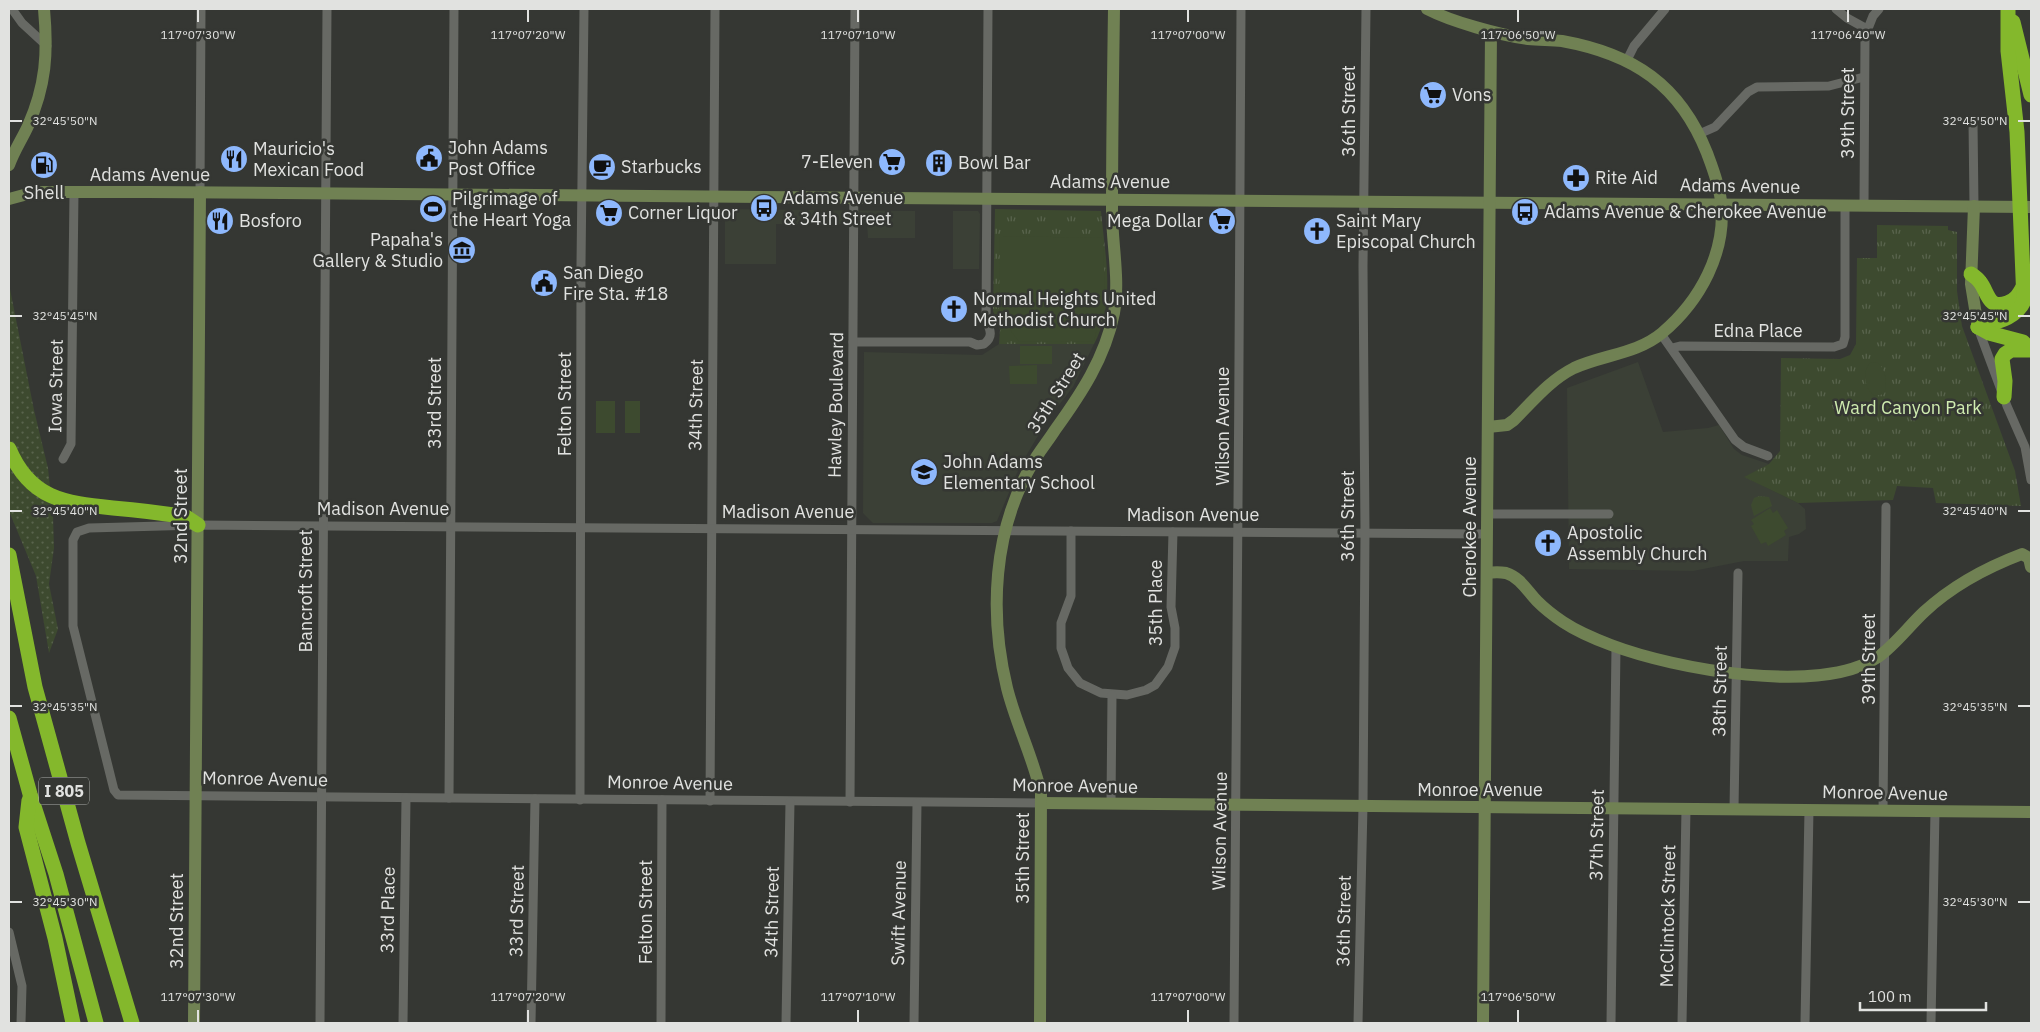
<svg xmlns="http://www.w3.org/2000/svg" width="2040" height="1032" font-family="'IBM Plex Sans',sans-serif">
	<defs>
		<pattern id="grass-dots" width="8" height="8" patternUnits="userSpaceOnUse" patternTransform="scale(1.25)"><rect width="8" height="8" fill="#3d4a2f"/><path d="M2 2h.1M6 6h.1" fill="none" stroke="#59644d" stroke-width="1.8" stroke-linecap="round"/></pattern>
		<pattern id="park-tufts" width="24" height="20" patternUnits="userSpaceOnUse" patternTransform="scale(1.25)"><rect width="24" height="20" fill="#3d4a2f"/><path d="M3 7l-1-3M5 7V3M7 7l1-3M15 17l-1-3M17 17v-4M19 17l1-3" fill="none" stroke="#59644d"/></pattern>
	</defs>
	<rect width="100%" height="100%" fill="#353733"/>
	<!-- built -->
	<g fill="#3b4036">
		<polygon points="725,209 915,211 915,238 868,238 867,224 776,224 776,264 725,264"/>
		<polygon points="953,211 978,211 980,214 979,269 953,269"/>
		<polygon points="999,344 1094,344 1073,387 1048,419 1020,466 997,521 992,523 873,523 863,513 864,352 982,355"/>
		<polygon points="1638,362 1663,432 1708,428 1719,425 1734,449 1742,455 1769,464 1745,477 1798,503 1805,509 1806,529 1799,534 1789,537 1788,561 1744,561 1693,571 1569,569 1567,388"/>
	</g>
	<!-- grass -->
	<polygon fill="url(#grass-dots)" points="9,284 34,410 48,468 53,516 54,548 49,584 58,629 49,653 36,576 9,511"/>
	<!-- park -->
	<g fill="url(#park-tufts)">
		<path d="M995,209l106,2c4,45 15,92 -7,133h-95l1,-14 -7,-19z"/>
		<polygon points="1877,225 1948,226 1948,230 1957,232 1957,291 1962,326 2015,471 2021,506 1936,503 1933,488 1897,486 1893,500 1798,503 1744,477 1769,464 1780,451 1781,358 1840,359 1850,355 1856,344 1857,258 1877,258"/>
		<polygon points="1759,496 1769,497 1772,506 1754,516 1751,505 1754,498"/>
	</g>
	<!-- garden -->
	<g fill="#3d4a2f">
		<polygon points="1000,236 1103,238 1105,295 1094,341 1019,342 1009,328 1003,328 999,315"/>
		<rect x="1020" y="346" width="32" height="18"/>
		<path d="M1871,362l7,1c8,6 10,22 6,31l-9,2c-10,-5 -14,-26 -4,-34z"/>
		<polygon points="1037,365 1037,384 1010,384 1009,366"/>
		<rect x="596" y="401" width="19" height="32"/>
		<rect x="625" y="401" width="15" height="32"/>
		<polygon points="1770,508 1773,513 1777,510 1788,528 1784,531 1786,535 1768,546 1766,542 1761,544 1751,526 1754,524 1751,520"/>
	</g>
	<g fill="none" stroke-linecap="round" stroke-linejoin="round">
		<!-- street -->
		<g stroke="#676964" stroke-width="9">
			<polyline points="12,9 22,23 47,46"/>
			<polyline points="1836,9 1847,18 1867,29"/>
			<polyline points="1627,60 1634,46 1665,9"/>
			<polyline points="1973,122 1974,206"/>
			<polyline points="1699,134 1715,127 1748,92 1757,87 1829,86 1864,77"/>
			<polyline points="200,192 201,9"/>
			<polyline points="1864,205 1865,36 1873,16 1879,9"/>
			<polyline points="1978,328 2007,406 2025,447 2031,480"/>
			<polyline points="1661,334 1735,440 1744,447 1768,456"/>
			<path d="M853,342h117l7,3 7,-1c8,-6 8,-13 2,-22l2,-313"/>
			<polyline points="1672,348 1680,346 1834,347 1843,344 1845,337 1845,205"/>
			<polyline points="63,459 71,444 74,192"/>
			<polyline points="1487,514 1609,514"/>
			<polyline points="1071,531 1071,596 1061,623 1061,648 1068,668 1080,683 1101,693 1127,695 1146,690 1155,685 1168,667 1175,647 1175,628 1171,607 1173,532"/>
			<polyline points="449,798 454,9"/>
			<polyline points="580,800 581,264 584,9"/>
			<polyline points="710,801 715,9"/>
			<polyline points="850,802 855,9"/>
			<polyline points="1041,803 118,795 114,790 73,626 73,540 77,532 89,528 198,525 1487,534"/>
			<polyline points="1111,804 1112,695"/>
			<polyline points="1734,809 1738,573"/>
			<polyline points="1883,811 1886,507"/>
			<polyline points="9,932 22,986 21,1023"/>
			<polyline points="320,1023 327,9"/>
			<polyline points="403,1023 406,798"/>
			<polyline points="531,1023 535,799"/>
			<polyline points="661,1023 662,800"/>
			<polyline points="786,1023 790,802"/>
			<polyline points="914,1023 917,803"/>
			<path d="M1234,1023c5,-338 4,-676 7,-1014"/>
			<polyline points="1358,1023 1363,806 1365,533 1363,266 1366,9"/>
			<polyline points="1611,1023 1616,647"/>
			<polyline points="1682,1023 1686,809"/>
			<polyline points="1805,1023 1809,810"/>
			<polyline points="1931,1023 1935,811"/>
		</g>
		<!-- secondary -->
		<g stroke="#708153" stroke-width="12">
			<path d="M1427,9c25,13 73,26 101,30 12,1 23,1 34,2 72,13 118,44 145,112 6,16 12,31 14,48 6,51 -21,100 -59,132 -25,21 -60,22 -88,35 -24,12 -41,33 -60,52l-7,5 -19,2"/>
			<path d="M9,165c5,-14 13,-26 19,-39 18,-41 20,-73 16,-117"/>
			<polyline points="9,199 35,192 148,192 2031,207"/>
			<polyline points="1974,206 1971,284 1978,327"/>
			<path d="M1487,573c6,-1 14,-1 19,0 14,4 22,19 31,28 8,8 17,15 26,21 15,10 32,17 48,23 63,24 209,51 267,12 17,-12 31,-31 46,-45 29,-27 61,-44 98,-58l7,4 2,9"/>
			<polyline points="1041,803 2031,812"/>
			<polyline points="194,1023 200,192"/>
			<path d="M1040,1023l1,-230c-8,-36 -25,-69 -34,-105 -18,-74 -14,-157 25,-224 7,-12 16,-23 23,-34 26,-36 50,-72 59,-117 6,-34 -2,-68 -2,-102 0,-68 1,-135 2,-202"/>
			<polyline points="1483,1023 1491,32"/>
		</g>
		<!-- highway -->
		<g stroke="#84b82c" stroke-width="15">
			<polyline points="2013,22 2031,95"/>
			<path d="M1971,274c3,2 7,5 9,8 8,10 8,28 27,21 9,-3 12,-9 16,-16"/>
			<path d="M1978,327c17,-5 38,-8 46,-26l-7,-169 -9,-81v-42"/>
			<polyline points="1978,327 1989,333 2023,342 2029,348"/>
			<polyline points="2004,397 2005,381 2002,359 2005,354 2011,350 2030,350"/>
			<path d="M9,449c21,50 55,54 104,59 24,2 49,5 73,9l12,8"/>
			<polyline points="9,555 35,687 78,843 132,1023"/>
			<polyline points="9,718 30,794 56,874 96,1023"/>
			<polyline points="29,800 26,827 55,938 73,1023"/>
		</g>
	</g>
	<!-- ticks -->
	<path fill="none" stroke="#e1e2e0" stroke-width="2" d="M198,10v12M528,10v12M858,10v12M1188,10v12M1518,10v12M1848,10v12M10,121h12M2018,121h12M10,316h12M2018,316h12M10,511h12M2018,511h12M10,706h12M2018,706h12M10,902h12M2018,902h12M198,1010v12M528,1010v12M858,1010v12M1188,1010v12M1518,1010v12"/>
	<!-- icons -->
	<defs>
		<g id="supermarket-disc" transform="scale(1.4375)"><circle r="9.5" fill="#8eb8fd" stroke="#353733"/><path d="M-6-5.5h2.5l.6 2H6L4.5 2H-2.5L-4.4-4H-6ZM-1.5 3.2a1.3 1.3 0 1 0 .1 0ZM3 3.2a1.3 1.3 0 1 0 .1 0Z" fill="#111"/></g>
		<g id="civic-disc" transform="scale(1.4375)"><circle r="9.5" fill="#8eb8fd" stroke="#353733"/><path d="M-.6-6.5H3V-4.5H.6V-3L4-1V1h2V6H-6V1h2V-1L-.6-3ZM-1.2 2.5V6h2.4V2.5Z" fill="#111"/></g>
		<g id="restaurant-disc" transform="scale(1.4375)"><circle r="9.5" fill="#8eb8fd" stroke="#353733"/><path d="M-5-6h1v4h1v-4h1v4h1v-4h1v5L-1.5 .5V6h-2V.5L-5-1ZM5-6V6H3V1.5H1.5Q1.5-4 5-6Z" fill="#111"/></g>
		<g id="building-disc" transform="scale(1.4375)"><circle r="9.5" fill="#8eb8fd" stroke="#353733"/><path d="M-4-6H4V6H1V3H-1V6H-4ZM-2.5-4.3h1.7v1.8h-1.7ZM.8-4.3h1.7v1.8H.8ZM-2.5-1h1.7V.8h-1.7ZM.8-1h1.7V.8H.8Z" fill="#111"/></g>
		<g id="fuel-disc" transform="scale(1.4375)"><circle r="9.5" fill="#8eb8fd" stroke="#353733"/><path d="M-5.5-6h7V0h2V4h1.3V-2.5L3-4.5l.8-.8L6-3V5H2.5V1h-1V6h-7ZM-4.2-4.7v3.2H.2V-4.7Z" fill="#111"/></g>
		<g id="cafe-disc" transform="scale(1.4375)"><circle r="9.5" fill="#8eb8fd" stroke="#353733"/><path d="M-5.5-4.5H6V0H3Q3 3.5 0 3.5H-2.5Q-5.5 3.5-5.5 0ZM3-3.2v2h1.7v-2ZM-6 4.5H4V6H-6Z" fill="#111"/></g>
		<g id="pharmacy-disc" transform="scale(1.4375)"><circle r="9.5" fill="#8eb8fd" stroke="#353733"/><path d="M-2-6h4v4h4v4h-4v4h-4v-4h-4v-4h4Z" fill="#111"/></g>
		<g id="bus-disc" transform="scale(1.4375)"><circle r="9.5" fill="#8eb8fd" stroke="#353733"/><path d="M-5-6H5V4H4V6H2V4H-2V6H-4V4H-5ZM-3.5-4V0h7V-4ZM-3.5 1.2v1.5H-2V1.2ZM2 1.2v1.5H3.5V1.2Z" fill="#111"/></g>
		<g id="stadium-disc" transform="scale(1.4375)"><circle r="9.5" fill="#8eb8fd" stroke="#353733"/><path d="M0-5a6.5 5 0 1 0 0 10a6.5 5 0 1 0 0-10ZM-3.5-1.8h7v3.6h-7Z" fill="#111"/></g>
		<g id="church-disc" transform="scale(1.4375)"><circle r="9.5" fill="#8eb8fd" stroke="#353733"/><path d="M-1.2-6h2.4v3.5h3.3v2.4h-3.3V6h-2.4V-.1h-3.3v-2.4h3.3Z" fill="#111"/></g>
		<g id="museum-disc" transform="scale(1.4375)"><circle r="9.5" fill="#8eb8fd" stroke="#353733"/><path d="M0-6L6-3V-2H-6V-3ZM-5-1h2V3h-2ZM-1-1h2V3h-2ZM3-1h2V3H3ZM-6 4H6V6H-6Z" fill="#111"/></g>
		<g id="school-disc" transform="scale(1.4375)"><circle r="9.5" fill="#8eb8fd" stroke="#353733"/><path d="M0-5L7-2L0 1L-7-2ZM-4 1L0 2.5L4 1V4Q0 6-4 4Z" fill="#111"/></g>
	</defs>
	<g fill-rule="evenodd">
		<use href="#supermarket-disc" x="1433" y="95"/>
		<use href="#civic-disc" x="429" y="158"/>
		<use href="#restaurant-disc" x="234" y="159"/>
		<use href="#supermarket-disc" x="892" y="162"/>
		<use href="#building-disc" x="939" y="163"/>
		<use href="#fuel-disc" x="44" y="165"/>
		<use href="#cafe-disc" x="602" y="167"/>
		<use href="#pharmacy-disc" x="1576" y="178"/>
		<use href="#bus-disc" x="764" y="208"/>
		<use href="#stadium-disc" x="433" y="209"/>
		<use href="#bus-disc" x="1525" y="212"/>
		<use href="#supermarket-disc" x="609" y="213"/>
		<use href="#restaurant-disc" x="220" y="221"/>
		<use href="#supermarket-disc" x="1222" y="221"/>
		<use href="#church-disc" x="1317" y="231"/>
		<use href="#museum-disc" x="462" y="250"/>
		<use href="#civic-disc" x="544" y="283"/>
		<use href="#church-disc" x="954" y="309"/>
		<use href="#school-disc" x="924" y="472"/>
		<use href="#church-disc" x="1548" y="543"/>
	</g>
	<g text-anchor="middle" stroke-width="5" stroke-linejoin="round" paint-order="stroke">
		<!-- shield labels -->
		<rect fill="#353733" stroke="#adafac" stroke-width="1" x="39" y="777.5" width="50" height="27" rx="4"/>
		<g font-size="16" font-weight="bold" fill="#e1e2e0">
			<text x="64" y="797">I 805</text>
		</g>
		<!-- poi labels -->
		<g font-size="18" fill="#e1e2e0" stroke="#353733" text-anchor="start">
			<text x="1452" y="101">Vons</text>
			<text x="448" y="154">John Adams<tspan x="448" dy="21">Post Office</tspan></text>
			<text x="253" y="155">Mauricio's<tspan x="253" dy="21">Mexican Food</tspan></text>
			<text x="873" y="168" text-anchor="end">7-Eleven</text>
			<text x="958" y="169">Bowl Bar</text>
			<text x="621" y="173">Starbucks</text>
			<text x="1595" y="184">Rite Aid</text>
			<text x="44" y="199" text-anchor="middle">Shell</text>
			<text x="783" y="204">Adams Avenue<tspan x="783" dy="21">&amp; 34th Street</tspan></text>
			<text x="452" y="205">Pilgrimage of<tspan x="452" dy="21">the Heart Yoga</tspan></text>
			<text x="1544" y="218">Adams Avenue &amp; Cherokee Avenue</text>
			<text x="628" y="219">Corner Liquor</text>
			<text x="239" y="227">Bosforo</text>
			<text x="1203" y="227" text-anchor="end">Mega Dollar</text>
			<text x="1336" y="227">Saint Mary<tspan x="1336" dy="21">Episcopal Church</tspan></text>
			<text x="443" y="246" text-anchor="end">Papaha's<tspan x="443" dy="21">Gallery &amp; Studio</tspan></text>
			<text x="563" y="279">San Diego<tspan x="563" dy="21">Fire Sta. #18</tspan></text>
			<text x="973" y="305">Normal Heights United<tspan x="973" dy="21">Methodist Church</tspan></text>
			<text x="943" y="468">John Adams<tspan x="943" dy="21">Elementary School</tspan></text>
			<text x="1567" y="539">Apostolic<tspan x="1567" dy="21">Assembly Church</tspan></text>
		</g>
		<!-- street labels -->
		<g font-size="18" fill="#e1e2e0" stroke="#353733">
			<text transform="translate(1349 111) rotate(-90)" y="6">36th Street</text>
			<text transform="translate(1848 113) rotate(-90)" y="6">39th Street</text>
			<text x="150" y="181">Adams Avenue</text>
			<text x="1110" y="188">Adams Avenue</text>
			<text transform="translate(1740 186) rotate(1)" y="6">Adams Avenue</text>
			<text x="1758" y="337">Edna Place</text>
			<text transform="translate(56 386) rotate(-89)" y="6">Iowa Street</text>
			<text transform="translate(1056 393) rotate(-58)" y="6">35th Street</text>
			<text transform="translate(435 403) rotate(-90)" y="6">33rd Street</text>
			<text transform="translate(565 404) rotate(-90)" y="6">Felton Street</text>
			<text transform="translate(696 405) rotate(-89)" y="6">34th Street</text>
			<text transform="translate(836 405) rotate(-89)" y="6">Hawley Boulevard</text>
			<text transform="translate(1223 426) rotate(-90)" y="6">Wilson Avenue</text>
			<text x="383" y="515">Madison Avenue</text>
			<text x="788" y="518">Madison Avenue</text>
			<text x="1193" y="521">Madison Avenue</text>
			<text transform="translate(181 516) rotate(-90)" y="6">32nd Street</text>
			<text transform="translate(1348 516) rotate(-90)" y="6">36th Street</text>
			<text transform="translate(1470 527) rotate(-90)" y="6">Cherokee Avenue</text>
			<text transform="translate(306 591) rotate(-90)" y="6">Bancroft Street</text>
			<text transform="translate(1156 603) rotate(-90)" y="6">35th Place</text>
			<text transform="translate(1869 659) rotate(-90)" y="6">39th Street</text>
			<text transform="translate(1720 691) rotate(-89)" y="6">38th Street</text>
			<text transform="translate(265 779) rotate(1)" y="6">Monroe Avenue</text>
			<text transform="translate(670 783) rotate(1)" y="6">Monroe Avenue</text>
			<text transform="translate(1075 786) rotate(1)" y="6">Monroe Avenue</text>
			<text x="1480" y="796">Monroe Avenue</text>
			<text transform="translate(1885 793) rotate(1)" y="6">Monroe Avenue</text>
			<text transform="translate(1220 831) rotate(-89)" y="6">Wilson Avenue</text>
			<text transform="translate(1597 835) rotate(-89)" y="6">37th Street</text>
			<text transform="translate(1023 858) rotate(-90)" y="6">35th Street</text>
			<text transform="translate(388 910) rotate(-89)" y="6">33rd Place</text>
			<text transform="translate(517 911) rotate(-89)" y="6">33rd Street</text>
			<text transform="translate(646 912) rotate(-90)" y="6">Felton Street</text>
			<text transform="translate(772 912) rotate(-89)" y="6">34th Street</text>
			<text transform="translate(899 913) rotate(-89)" y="6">Swift Avenue</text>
			<text transform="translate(1668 916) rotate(-89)" y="6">McClintock Street</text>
			<text transform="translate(177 921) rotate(-90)" y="6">32nd Street</text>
			<text transform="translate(1344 921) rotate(-89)" y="6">36th Street</text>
		</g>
		<!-- park labels -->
		<g font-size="18" fill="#d0edb0" stroke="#353733">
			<text x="1908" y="414">Ward Canyon Park</text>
		</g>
	</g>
	<g font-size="12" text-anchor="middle" fill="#e1e2e0" stroke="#353733" stroke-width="5" stroke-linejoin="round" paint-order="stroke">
		<text x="198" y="39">117°07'30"W</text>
		<text x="528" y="39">117°07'20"W</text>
		<text x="858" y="39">117°07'10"W</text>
		<text x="1188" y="39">117°07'00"W</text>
		<text x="1518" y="39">117°06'50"W</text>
		<text x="1848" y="39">117°06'40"W</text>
		<text x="65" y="125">32°45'50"N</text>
		<text x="1975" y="125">32°45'50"N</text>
		<text x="65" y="320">32°45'45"N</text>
		<text x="1975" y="320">32°45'45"N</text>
		<text x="65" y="515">32°45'40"N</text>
		<text x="1975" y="515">32°45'40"N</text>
		<text x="65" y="711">32°45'35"N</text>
		<text x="1975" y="711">32°45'35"N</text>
		<text x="65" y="906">32°45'30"N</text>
		<text x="1975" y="906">32°45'30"N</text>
		<text x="198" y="1001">117°07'30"W</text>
		<text x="528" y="1001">117°07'20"W</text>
		<text x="858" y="1001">117°07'10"W</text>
		<text x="1188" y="1001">117°07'00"W</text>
		<text x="1518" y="1001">117°06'50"W</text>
	</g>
	<!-- border -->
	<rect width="2040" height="1032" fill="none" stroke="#e1e2e0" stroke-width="20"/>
	<!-- scale -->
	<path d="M1860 1002v8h126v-8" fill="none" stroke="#e1e2e0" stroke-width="2.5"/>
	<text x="1868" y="1002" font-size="15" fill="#e1e2e0" stroke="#353733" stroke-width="4" paint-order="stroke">100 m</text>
</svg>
